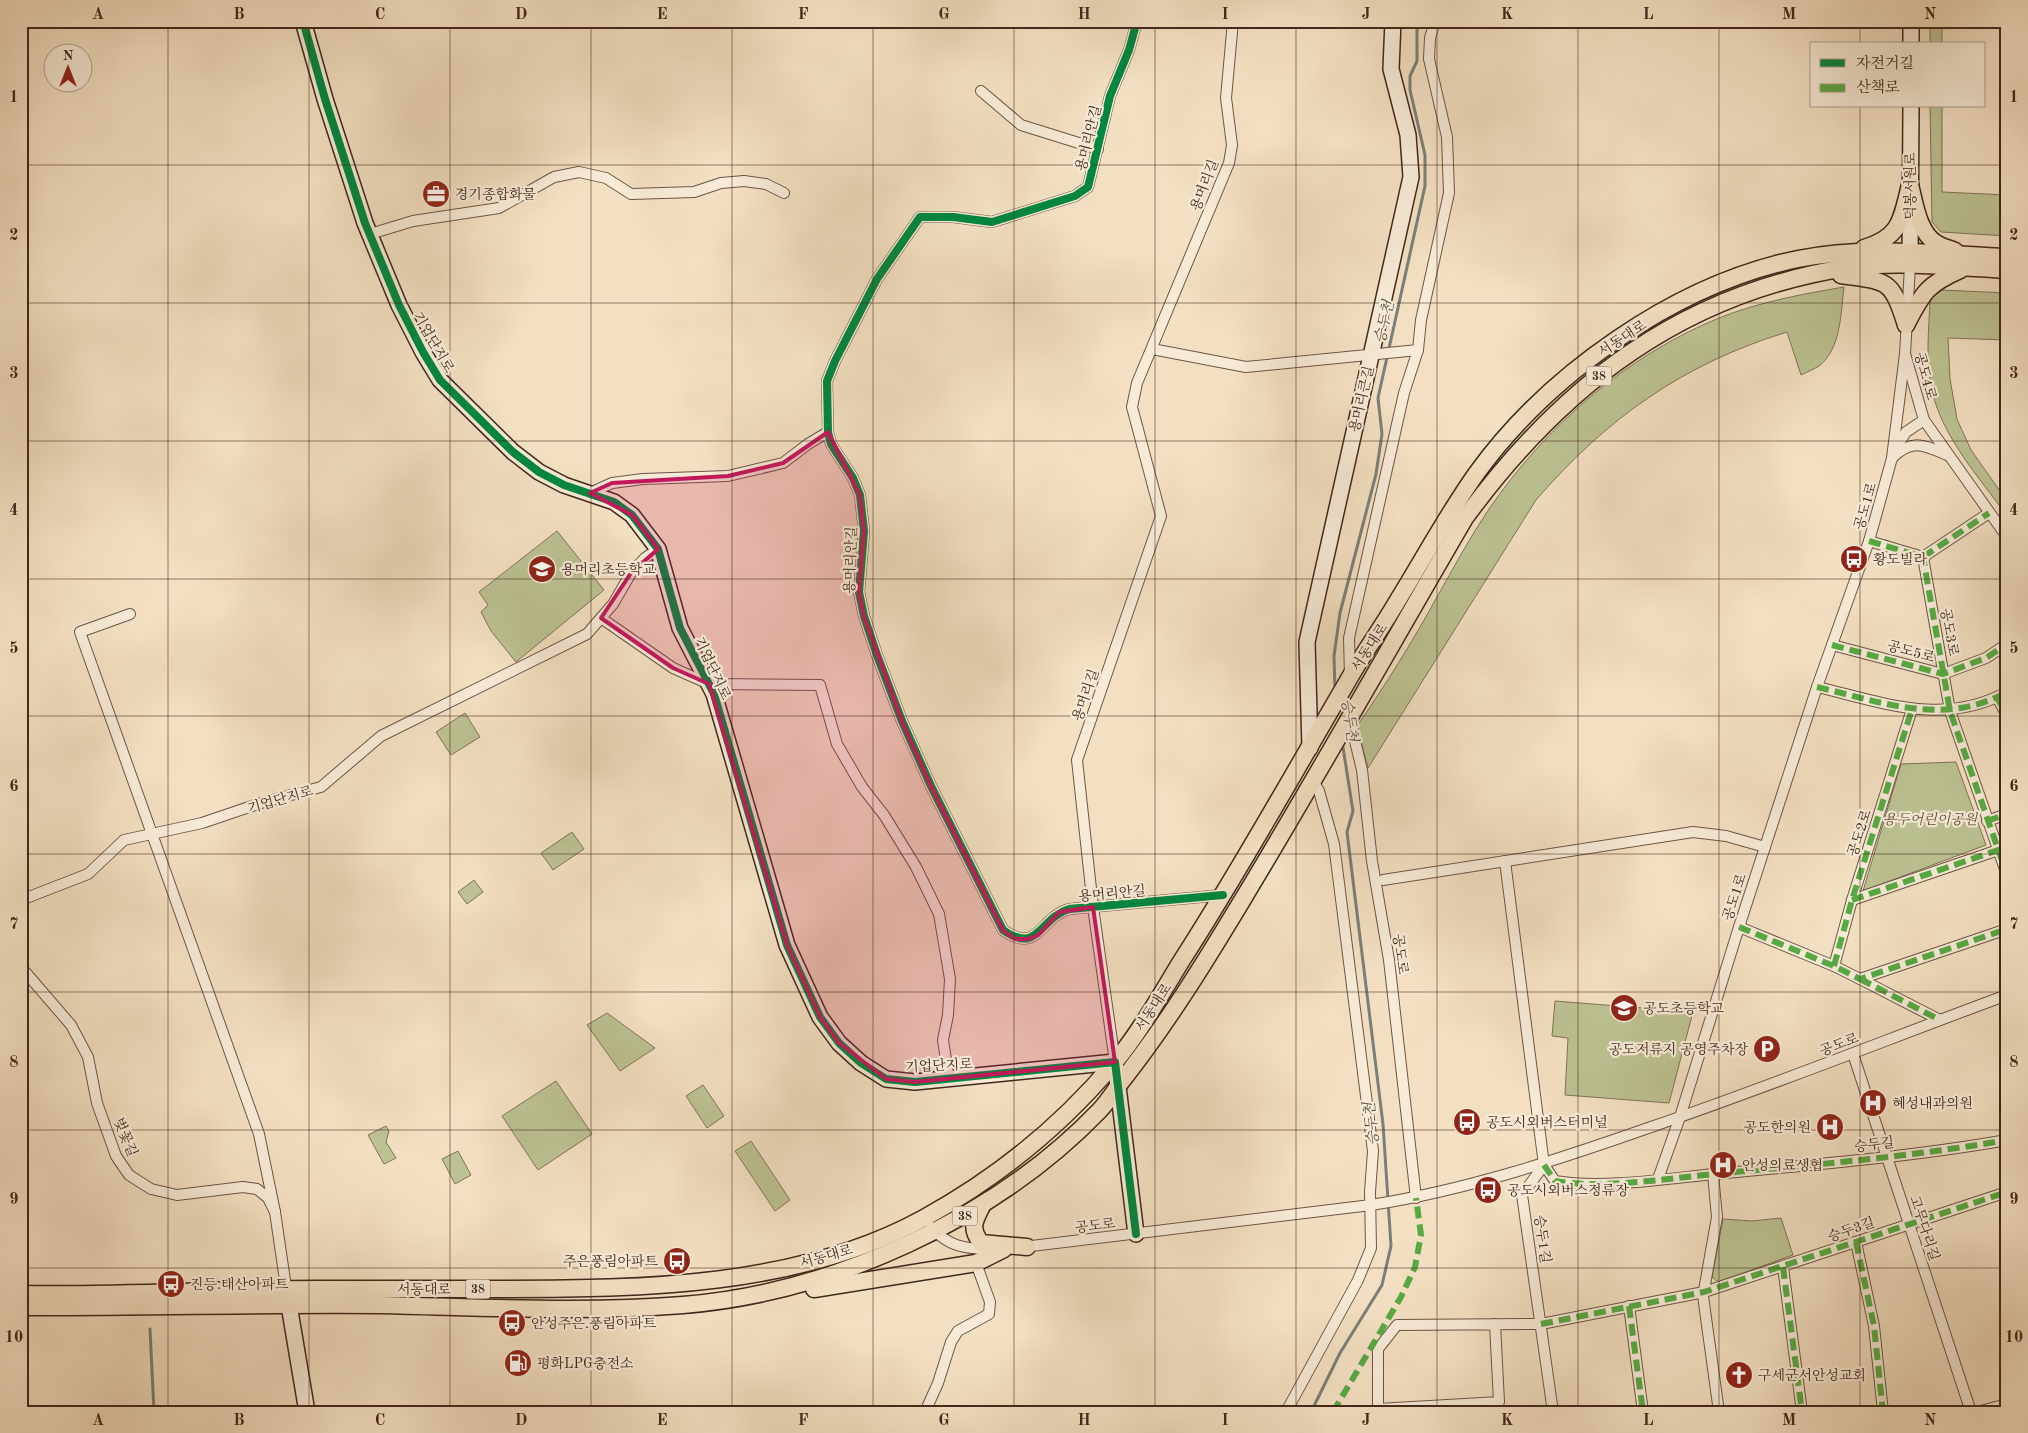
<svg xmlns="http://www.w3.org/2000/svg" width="2028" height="1433" font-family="'Old Standard TT','Noto Serif KR',serif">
	<rect width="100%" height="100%" fill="#f3e0c2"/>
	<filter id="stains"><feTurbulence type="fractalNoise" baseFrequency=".004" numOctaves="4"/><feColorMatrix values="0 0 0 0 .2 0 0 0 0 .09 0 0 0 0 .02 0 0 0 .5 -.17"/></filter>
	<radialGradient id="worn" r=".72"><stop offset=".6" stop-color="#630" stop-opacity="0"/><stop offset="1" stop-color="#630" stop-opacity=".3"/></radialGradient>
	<!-- green -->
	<g fill="#bcc293" stroke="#7f7457">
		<rect x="1930" y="21" width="12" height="23"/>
		<polygon points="1930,106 1942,106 1942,192 2007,195 2007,236 1941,232 1932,222"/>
		<path d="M1844,287c-3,25 -3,62 -25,79 -5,3 -12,6 -18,9l-14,-43c-104,32 -180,86 -251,168l-168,268 -11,-42c29,-42 56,-85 80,-129 17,-30 33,-60 52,-88 57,-83 137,-153 230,-191 40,-16 84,-24 125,-31z"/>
		<path d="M1942,290l65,3v47l-59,-2 2,41 7,40 14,31 36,51v15c-28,-39 -64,-78 -75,-125 -7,-30 -3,-61 -2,-92z"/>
		<polygon points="557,531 604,590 516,662 491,631 481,612 488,605 479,592"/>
		<polygon points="465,713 480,737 451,755 436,732"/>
		<polygon points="1956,762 1986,845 1863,891 1901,764"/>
		<polygon points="572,832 584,849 553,870 541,853"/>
		<polygon points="474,880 483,892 467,904 458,892"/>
		<polygon points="1555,1001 1693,1012 1669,1103 1565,1095 1568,1038 1552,1036"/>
		<polygon points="607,1013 655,1048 620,1071 587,1025"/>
		<polygon points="556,1081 592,1134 538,1170 502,1116"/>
		<polygon points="703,1085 724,1116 707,1128 686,1096"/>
		<polygon points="386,1126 389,1131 386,1142 396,1158 384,1164 368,1135"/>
		<polygon points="751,1141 790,1200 775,1211 735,1151"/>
		<polygon points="458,1151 471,1175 455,1184 442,1159"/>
		<polygon points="1781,1218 1793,1255 1718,1282 1712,1277 1723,1219 1752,1221"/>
	</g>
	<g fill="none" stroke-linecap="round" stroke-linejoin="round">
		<!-- stream -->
		<g stroke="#79807b" stroke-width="3">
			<polyline points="1335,691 1334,656 1340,613 1376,474 1382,434 1378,398 1425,186 1425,155 1410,90 1410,76 1417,61 1417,30 1419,21"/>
			<polyline points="150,1329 154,1412"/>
			<polyline points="1311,1412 1340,1353 1382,1285 1391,1246 1383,1124 1347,832 1353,811 1342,741"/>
		</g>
		<!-- street casing -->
		<g stroke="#6e5545" stroke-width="12">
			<g id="street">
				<path d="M1137,21l-8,29 -19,46 -22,91 -13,9 -83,26 -39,-5h-33l-43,62 -42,82 -8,20 1,51 3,12 22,34 7,17 4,36 -5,61 5,24 13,39 25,66 29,65 72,144c36,25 36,-12 66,-21l154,-14"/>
				<polyline points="981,91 1021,125 1098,149"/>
				<polyline points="370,234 413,221 499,208 554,177 579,172 606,178 631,194 694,192 721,183 744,181 766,184 784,193"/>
				<polyline points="1910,266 1905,354 1924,420 2007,537"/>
				<polyline points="1152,349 1246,367 1418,350"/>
				<polyline points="1897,446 1906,432 1924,420"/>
				<path d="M1892,458c20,-20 32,-13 55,-3"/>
				<polyline points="590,493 612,483 643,479 728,476 783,463 808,444 828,432"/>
				<polyline points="1869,541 1923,557 1950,711 2007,875"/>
				<polyline points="1923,557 1989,513"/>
				<polyline points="130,614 80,632 259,1134 275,1212"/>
				<polyline points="601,618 673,668 709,684 820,685 837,744 862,787 884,815 916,867 939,914 950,979 948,1015 943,1040 949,1079"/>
				<polyline points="1832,645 1943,674 1986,658 2007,644"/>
				<polyline points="1350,676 1349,638 1404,393 1418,350 1421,320 1449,193 1447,137 1429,59 1430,38 1435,21"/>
				<path d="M1817,687c65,15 126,40 190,5"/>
				<polyline points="1997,697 2007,716"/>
				<polyline points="1349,716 1362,770 1372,861 1389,960 1416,1198"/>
				<polyline points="1987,821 2007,814"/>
				<path d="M1505,861l39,304 11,16c47,8 110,-2 158,-7 98,-9 197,-17 294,-34"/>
				<polyline points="1383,880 1693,832 1726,836 1765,847"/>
				<polyline points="21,900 88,874 124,840 202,823 261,803 321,787 381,736 587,634 613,604 631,573 645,558 658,549"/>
				<polyline points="1852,900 2007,847"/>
				<polyline points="1739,927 1834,966 1860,979 2007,929"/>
				<polyline points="1834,966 1852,900 1912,709"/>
				<polyline points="21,967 71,1025 88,1057 97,1103 116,1156 129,1175 151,1189 177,1195 243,1187 257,1189 268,1198 275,1212 287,1294"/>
				<polyline points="1860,979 1940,1020"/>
				<polyline points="1853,1054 1971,1412"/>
				<polyline points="1115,1062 1093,907 1077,760 1161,516 1132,407 1137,383 1229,163 1232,145 1226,98 1233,21"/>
				<polyline points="1544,1165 1522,1195 1553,1412"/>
				<polyline points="1713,1174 1717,1217 1703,1296 1719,1412"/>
				<polyline points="1658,1179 1680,1117 1739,927 1817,687 1869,541 1892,458 1905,354"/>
				<path d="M931,1227c17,19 33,22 58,22"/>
				<polyline points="1856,1242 1874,1326 1883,1412"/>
				<path d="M1023,1247l348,-42c96,-15 189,-46 280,-78 120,-41 237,-88 356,-132"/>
				<polyline points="1783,1267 1802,1412"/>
				<polyline points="1629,1306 1643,1412"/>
				<polyline points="1495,1324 1499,1402 1378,1409 1378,1349 1397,1325 1541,1324 1704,1292 2007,1192"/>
				<polyline points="925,1412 938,1383 951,1342 958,1331 989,1314 990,1302 976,1263"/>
				<polyline points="1286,1412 1358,1280 1371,1248 1370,1192 1373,1151 1334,844 1319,791 1312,779"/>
				<polyline points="1977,1412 2007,1404"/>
			</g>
		</g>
		<!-- secondary casing -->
		<g stroke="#42271b" stroke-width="18">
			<g id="secondary">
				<polyline points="303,21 325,99 365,223 399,305 423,352 440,380 513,452 539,472 564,485 614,502 632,515 658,549 680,628 714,694 787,945 820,1017 839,1043 861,1063 886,1079 915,1082 1115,1062 1136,1234"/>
				<polyline points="1911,44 1911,21"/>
				<polyline points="1910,265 1911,106"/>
				<polyline points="1310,748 1307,642 1411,177 1408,135 1391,69 1393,21"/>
				<polyline points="289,1305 307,1412"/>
			</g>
		</g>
		<!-- primary casing -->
		<g stroke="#42271b" stroke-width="19">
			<g id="primary">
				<path d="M1910,185c5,18 8,47 26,58 5,4 13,5 19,8"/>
				<path d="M1864,248c37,-11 37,-28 46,-63"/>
				<path d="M1841,275c47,7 50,3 65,50"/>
				<path d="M1906,325c17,-32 20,-40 54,-55"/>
				<path d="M983,1204c-8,16 -14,23 -2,39l46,4"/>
				<polyline points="814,1289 976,1263 1004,1249"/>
				<path d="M21,1294c99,2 198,-5 296,-5 62,0 124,0 186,0 139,0 296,-2 421,-71 73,-40 137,-92 190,-155 26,-31 47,-69 68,-103 58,-90 110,-184 164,-276 16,-29 35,-55 52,-84 26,-42 49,-85 78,-126 72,-100 200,-190 322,-215 68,-14 140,-5 209,-2"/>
				<path d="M21,1307c120,0 239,-3 359,-2 100,2 202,8 303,0 149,-12 312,-86 416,-194 8,-8 15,-19 22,-29 46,-58 84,-120 122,-183 76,-126 148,-254 222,-381 98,-134 219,-226 386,-251 48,-6 107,0 156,3"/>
			</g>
		</g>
		<!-- street -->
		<use href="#street" stroke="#f7ebd7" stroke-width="10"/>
		<!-- secondary -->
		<use href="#secondary" stroke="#f7ebd7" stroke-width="15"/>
		<!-- primary -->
		<use href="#primary" stroke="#f3e0c2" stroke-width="16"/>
		<!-- quiet -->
		<g stroke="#56aa43" stroke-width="6" stroke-dasharray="12 6" stroke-linecap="butt">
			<polyline points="1869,541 1923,557 1950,711 2007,875"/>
			<polyline points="1923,557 1989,513"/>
			<polyline points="1832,645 1943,674 1986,658 2007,644"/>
			<path d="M1817,687c65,15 126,40 190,5"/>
			<polyline points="1997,697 2007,716"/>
			<polyline points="1987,821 2007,814"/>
			<polyline points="1852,900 2007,847"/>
			<polyline points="1739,927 1834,966 1860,979 2007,929"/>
			<polyline points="1834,966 1852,900 1912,709"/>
			<polyline points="1860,979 1940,1020"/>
			<path d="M1544,1165l11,16c47,8 110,-2 158,-7 98,-9 197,-17 294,-34"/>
			<polyline points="1856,1242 1874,1326 1883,1412"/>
			<polyline points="1783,1267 1802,1412"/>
			<polyline points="1629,1306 1643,1412"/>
			<polyline points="1541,1324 1704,1292 2007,1192"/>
			<polyline points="1333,1412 1401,1297 1415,1267 1421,1235 1416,1198"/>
		</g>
		<!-- cycleway casing -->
		<g stroke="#f7ebd7" stroke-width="11">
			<g id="cycleway">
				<polyline points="303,21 325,99 365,223 399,305 423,352 440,380 513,452 539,472 564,485 614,502 632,515 658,549 680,628 714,694 787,945 820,1017 839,1043 861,1063 886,1079 915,1082 1115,1062 1136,1234"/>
				<path d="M1137,21l-8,29 -19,46 -22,91 -13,9 -83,26 -39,-5h-33l-43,62 -42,82 -8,20 1,51 3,12 22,34 7,17 4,36 -5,61 5,24 13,39 25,66 29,65 72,144c36,25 36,-12 66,-21l154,-14"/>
			</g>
		</g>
		<!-- cycleway -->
		<use href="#cycleway" stroke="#00873e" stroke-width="8"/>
	</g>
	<!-- marked area -->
	<path fill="#c2185b" fill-opacity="0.2" stroke="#c2185b" stroke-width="4" stroke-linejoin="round" d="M828,432l32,63 4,36 -5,61 5,24 38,105 29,65 72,144 12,9h13l10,-4 21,-23 34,-5 22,155 -200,20 -29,-3 -47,-36 -19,-26 -33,-72 -78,-261 -36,-16 -72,-50 30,-45 27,-24 -26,-34 -42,-22 22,-10 116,-7 55,-13z"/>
	<!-- grid -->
	<path fill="none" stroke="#42271b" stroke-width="1" stroke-opacity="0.55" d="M168,21v1391M309,21v1391M450,21v1391M591,21v1391M732,21v1391M873,21v1391M1014,21v1391M1155,21v1391M1296,21v1391M1437,21v1391M1578,21v1391M1719,21v1391M1860,21v23M1860,106v1306M21,165h1986M21,303h1986M21,441h1986M21,579h1986M21,716h1986M21,854h1986M21,992h1986M21,1130h1986M21,1268h1986"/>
	<!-- icons -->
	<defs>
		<g id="office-disc" transform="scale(1.4375)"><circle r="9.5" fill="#8f2418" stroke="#f7ebd7"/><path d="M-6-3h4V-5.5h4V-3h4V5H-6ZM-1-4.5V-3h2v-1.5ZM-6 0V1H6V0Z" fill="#fff"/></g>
		<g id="bus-disc" transform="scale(1.4375)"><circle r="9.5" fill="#8f2418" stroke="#f7ebd7"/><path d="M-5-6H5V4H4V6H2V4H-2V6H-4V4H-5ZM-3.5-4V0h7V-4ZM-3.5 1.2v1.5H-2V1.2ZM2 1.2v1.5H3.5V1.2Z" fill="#fff"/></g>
		<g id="school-disc" transform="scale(1.4375)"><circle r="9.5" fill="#8f2418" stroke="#f7ebd7"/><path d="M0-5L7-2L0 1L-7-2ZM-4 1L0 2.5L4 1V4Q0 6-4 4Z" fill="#fff"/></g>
		<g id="parking-disc" transform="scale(1.4375)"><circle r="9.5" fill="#8f2418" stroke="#f7ebd7"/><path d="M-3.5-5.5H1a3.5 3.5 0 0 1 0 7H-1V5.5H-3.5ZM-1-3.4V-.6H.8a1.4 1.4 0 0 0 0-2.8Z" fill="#fff"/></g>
		<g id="hospital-disc" transform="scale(1.4375)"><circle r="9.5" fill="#8f2418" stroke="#f7ebd7"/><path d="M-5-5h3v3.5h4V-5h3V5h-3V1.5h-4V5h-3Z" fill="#fff"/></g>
		<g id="fuel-disc" transform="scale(1.4375)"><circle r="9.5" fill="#8f2418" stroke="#f7ebd7"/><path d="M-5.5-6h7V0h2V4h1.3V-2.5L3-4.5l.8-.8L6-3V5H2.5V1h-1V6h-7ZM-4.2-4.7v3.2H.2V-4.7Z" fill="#fff"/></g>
		<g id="church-disc" transform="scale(1.4375)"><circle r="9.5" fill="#8f2418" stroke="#f7ebd7"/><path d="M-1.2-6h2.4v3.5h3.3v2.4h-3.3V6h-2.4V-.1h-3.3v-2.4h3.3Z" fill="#fff"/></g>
	</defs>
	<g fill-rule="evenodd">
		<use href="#office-disc" x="436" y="194"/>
		<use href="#bus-disc" x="1854" y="559"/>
		<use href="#school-disc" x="542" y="569"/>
		<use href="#school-disc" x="1624" y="1008"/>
		<use href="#parking-disc" x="1767" y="1049"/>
		<use href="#hospital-disc" x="1873" y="1103"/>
		<use href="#bus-disc" x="1467" y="1122"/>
		<use href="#hospital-disc" x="1830" y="1127"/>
		<use href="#hospital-disc" x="1723" y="1165"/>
		<use href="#bus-disc" x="1488" y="1190"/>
		<use href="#bus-disc" x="677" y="1261"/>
		<use href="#bus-disc" x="171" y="1284"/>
		<use href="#bus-disc" x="512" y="1323"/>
		<use href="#fuel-disc" x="518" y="1363"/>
		<use href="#church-disc" x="1739" y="1375"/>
	</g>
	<g text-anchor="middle" stroke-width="4.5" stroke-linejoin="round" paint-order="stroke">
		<!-- shield labels -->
		<g fill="#f7ebd7" stroke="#786253" stroke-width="1">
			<rect x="1586.5" y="366.5" width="25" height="19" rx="4"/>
			<rect x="952.5" y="1206.5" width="25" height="19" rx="4"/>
			<rect x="465.5" y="1279.5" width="25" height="19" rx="4"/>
		</g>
		<g font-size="12" font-weight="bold" fill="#42271b">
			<text x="1599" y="380">38</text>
			<text x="965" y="1220">38</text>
			<text x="478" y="1293">38</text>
		</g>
		<!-- street labels -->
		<g font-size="14" fill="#42271b" stroke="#f7ebd7">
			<text transform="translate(1088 138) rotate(-76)" y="5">용머리안길</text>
			<text transform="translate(1204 185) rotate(-69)" y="5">용머리길</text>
			<text transform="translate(1910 186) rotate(-90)" y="5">덕봉서원로</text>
			<text transform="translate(1622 338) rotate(-33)" y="5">서동대로</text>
			<text transform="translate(434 342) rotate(60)" y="5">기업단지로</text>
			<text transform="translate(1926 376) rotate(75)" y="5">공도4로</text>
			<text transform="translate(1361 399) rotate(-77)" y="5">용머리큰길</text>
			<text transform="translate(1865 506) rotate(-74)" y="5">공도1로</text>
			<text transform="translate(850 560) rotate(-88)" y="5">용머리안길</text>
			<text transform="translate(1950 632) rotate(80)" y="5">공도3로</text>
			<text transform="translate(1369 647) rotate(-57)" y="5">서동대로</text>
			<text transform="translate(1911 651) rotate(15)" y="5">공도5로</text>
			<text transform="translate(713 668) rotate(65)" y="5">기업단지로</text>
			<text transform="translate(1085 695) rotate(-71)" y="5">용머리길</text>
			<text transform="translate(280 799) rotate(-16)" y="5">기업단지로</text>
			<text transform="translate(1859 833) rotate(-72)" y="5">공도2로</text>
			<text transform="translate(1112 893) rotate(-5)" y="5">용머리안길</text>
			<text transform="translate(1734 897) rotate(-72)" y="5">공도1로</text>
			<text transform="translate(1401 954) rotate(82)" y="5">공도로</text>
			<text transform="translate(1153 1007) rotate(-57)" y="5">서동대로</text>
			<text transform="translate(1839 1044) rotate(-21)" y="5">공도로</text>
			<text transform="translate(939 1065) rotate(-3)" y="5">기업단지로</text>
			<text transform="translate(126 1137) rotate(67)" y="5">벚꽃길</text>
			<text transform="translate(1874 1144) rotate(-7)" y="5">승두길</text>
			<text transform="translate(1095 1225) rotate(-7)" y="5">공도로</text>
			<text transform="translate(1925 1228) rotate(72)" y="5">고무다리길</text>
			<text transform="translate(1851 1229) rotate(-19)" y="5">승두3길</text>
			<text transform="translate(1543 1239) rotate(82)" y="5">승두1길</text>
			<text transform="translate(826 1256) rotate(-16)" y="5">서동대로</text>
			<text x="424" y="1294">서동대로</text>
		</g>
		<!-- poi labels -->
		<g font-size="14" fill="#42271b" stroke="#f7ebd7" text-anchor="start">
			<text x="455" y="199">경기종합화물</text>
			<text x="1873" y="564">황도빌라</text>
			<text x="561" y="574">용머리초등학교</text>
			<text x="1643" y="1013">공도초등학교</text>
			<text x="1748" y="1054" text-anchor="end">공도저류지 공영주차장</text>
			<text x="1892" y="1108">혜성내과의원</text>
			<text x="1486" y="1127">공도시외버스터미널</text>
			<text x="1811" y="1132" text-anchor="end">공도한의원</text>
			<text x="1742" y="1170">안성의료생협</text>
			<text x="1507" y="1195">공도시외버스정류장</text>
			<text x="658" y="1266" text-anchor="end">주은풍림아파트</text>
			<text x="190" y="1289">진등.태산아파트</text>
			<text x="531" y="1328">안성주은.풍림아파트</text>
			<text x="537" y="1368">평화LPG충전소</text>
			<text x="1758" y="1380">구세군서안성교회</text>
		</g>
		<!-- park labels -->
		<g font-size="14" font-style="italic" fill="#604e39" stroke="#f7ebd7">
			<text x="1930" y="824">용두어린이공원</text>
		</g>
		<!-- water labels -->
		<g font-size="15" font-style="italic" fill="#594c43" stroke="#f7ebd7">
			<text transform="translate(1384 322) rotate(-77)" y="5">승두천</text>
			<text transform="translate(1350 720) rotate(82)" y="5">승두천</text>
			<text transform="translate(1371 1124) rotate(-96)" y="5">승두천</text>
		</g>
	</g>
	<!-- margin -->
	<rect width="2028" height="1433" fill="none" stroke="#f3e0c2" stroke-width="55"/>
	<!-- legend -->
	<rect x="1810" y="42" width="175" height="65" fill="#f7ebd7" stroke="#af9d8c"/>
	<rect x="1820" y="59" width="25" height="8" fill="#00873e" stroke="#af9d8c"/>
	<text x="1856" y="68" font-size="15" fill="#42271b">자전거길</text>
	<rect x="1820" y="84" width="25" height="8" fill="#56aa43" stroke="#af9d8c"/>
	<text x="1856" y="92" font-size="15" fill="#42271b">산책로</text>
	<!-- north arrow -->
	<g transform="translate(68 68)"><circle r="24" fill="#f7ebd7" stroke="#af9d8c"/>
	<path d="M0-4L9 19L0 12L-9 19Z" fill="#8f2418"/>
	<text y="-8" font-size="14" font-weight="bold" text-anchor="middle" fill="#42271b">N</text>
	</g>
	<rect x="28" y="28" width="1972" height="1378" fill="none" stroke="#42271b" stroke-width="2"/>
	<g font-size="16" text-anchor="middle" font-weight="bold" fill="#42271b">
		<text x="98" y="19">A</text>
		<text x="239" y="19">B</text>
		<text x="380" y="19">C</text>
		<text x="521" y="19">D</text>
		<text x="662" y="19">E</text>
		<text x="803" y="19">F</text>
		<text x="944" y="19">G</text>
		<text x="1084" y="19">H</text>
		<text x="1225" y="19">I</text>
		<text x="1366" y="19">J</text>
		<text x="1507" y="19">K</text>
		<text x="1648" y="19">L</text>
		<text x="1789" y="19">M</text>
		<text x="1930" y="19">N</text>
		<text x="14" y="102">1</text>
		<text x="2014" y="102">1</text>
		<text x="14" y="240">2</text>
		<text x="2014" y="240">2</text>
		<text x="14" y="378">3</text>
		<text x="2014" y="378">3</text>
		<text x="14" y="515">4</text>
		<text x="2014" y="515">4</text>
		<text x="14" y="653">5</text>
		<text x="2014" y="653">5</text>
		<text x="14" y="791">6</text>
		<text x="2014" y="791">6</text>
		<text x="14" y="929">7</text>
		<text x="2014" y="929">7</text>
		<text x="14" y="1067">8</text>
		<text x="2014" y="1067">8</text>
		<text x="14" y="1204">9</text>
		<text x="2014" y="1204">9</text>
		<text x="14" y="1342">10</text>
		<text x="2014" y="1342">10</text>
		<text x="98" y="1425">A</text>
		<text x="239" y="1425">B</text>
		<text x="380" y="1425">C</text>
		<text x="521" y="1425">D</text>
		<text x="662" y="1425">E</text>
		<text x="803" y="1425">F</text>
		<text x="944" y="1425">G</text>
		<text x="1084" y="1425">H</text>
		<text x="1225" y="1425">I</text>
		<text x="1366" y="1425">J</text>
		<text x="1507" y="1425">K</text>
		<text x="1648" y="1425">L</text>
		<text x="1789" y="1425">M</text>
		<text x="1930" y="1425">N</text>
	</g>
	<rect width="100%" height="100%" filter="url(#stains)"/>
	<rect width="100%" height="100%" fill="url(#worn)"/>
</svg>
